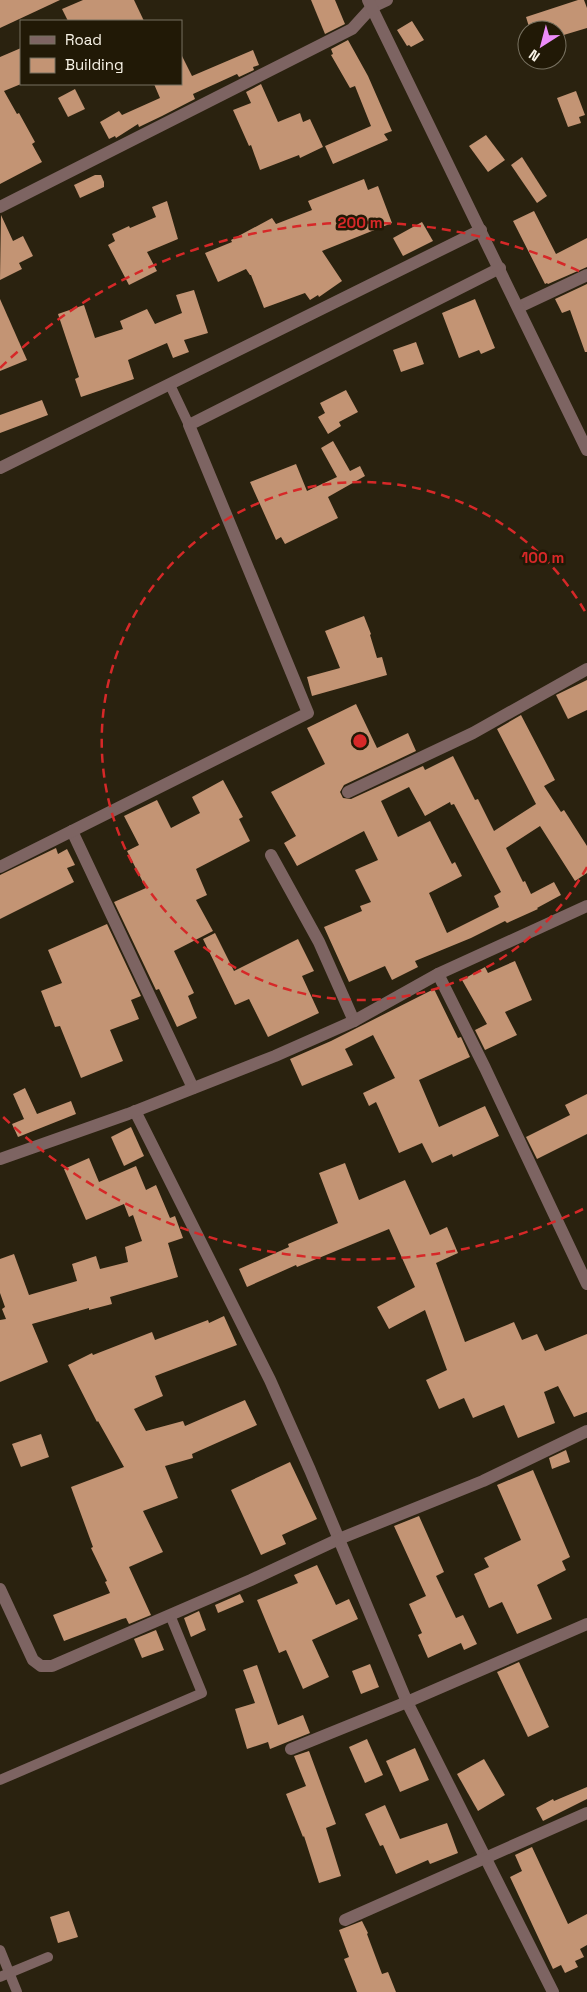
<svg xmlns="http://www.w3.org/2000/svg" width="587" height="1992" font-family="'Space Grotesk',sans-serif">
	<rect width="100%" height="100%" fill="#2a220f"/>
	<!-- building -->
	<g fill="#c39474" fill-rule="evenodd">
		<polygon points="0,0 60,0 0,28"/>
		<polygon points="83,0 134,0 144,21 68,21 62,9"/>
		<polygon points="311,0 335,0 345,24 325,34"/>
		<polygon points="578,0 584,0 587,8 587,28 557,37 557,30 530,30 526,17"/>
		<polygon points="412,21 424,40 411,47 409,45 407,46 397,30"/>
		<polygon points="348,40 368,76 392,131 384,134 388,140 333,164 325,146 371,126 355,86 350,88 331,55 333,54 331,49"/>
		<polygon points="21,48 21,84 4,91 17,114 19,113 35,142 32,144 42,162 0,184 0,57"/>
		<polygon points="253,50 259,65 253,67 254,70 239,77 237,74 193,94 195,99 162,116 139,127 138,124 116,138 115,136 109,139 100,122 119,111 122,115 160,98 154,84 181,84 181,54 192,76"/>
		<polygon points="261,84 278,122 300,113 303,122 310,119 323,147 300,158 299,155 260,170 251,145 249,146 233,110 251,103 246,92"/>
		<polygon points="75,89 85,109 68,117 58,98"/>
		<polygon points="576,91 585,115 579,117 581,123 568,127 557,98"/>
		<polygon points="486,135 505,160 488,172 469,146"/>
		<polygon points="522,157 547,196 537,203 511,165"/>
		<polygon points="95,175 101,175 104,182 104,187 80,198 74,185"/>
		<polygon points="364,179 368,190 378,186 392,223 322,251 342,281 319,297 318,295 310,300 305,293 264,308 251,275 250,275 246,269 218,282 205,253 232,242 231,240 272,218 276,224 312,210 308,201"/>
		<polygon points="167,201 178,239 147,252 157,271 129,285 108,245 115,241 112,234 129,226 130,228 156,217 152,207"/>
		<polygon points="534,211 556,254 587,238 587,267 548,284 547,283 545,284 513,221"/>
		<polygon points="1,215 13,241 23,236 33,256 19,263 22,269 0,280"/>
		<polygon points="422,222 433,241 403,256 393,238"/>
		<polygon points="587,284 587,352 585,352 570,310 562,313 555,299"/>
		<polygon points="194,290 208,333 184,340 189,352 173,358 167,343 128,360 134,379 81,397 75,379 79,377 58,314 84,305 95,338 123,329 120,321 147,309 155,324 182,313 176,295"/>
		<polygon points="0,299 27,360 0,371"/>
		<polygon points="475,299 495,348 481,354 479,350 459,358 442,313"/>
		<polygon points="416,342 424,364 401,372 393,350"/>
		<polygon points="346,390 358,412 339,422 341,426 328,434 318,417 325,413 320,403"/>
		<polygon points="42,400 48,415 0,433 0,415"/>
		<polygon points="333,441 350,471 360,466 365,476 328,497 338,518 285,544 281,537 276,540 250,482 296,464 307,491 337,477 321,448"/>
		<polygon points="364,616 371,634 370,635 377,658 382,657 387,675 312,696 307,677 340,668 325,631"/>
		<polygon points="587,680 587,710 568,719 556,695"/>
		<path d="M356,704l21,44 31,-15 8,18 -72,34 -4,7 3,6 8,1 72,-33 2,4 28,-14 22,44 3,-1 16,32 42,-27 -39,-75 24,-14 34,65 -11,6 17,26 3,-2 23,36v27l-12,8 -35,-55 -34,22 17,34 2,-1 6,13 23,-12 7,13 -24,13 1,1 -31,14 -2,-2 -34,17 -56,23 3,6 -26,13 -7,-14 -36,16 -25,-55 38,-16 -2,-5 11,-4 -16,-32 23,-10 -14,-29 -67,35 -13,-23 12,-7 -25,-44 54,-28 -18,-36zM409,787l16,29 25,-14 1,3 3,-1 47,88 -7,4 5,11 -52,26 -18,-40 33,-17 -7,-14 -3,2 -22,-43 -32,16 -17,-36z"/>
		<polygon points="223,780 243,817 239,819 250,841 196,869 207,895 196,900 213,931 174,951 194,993 188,996 197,1018 177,1027 159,989 156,990 114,902 146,888 127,851 139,845 124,816 157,800 171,828 200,813 192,797"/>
		<polygon points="56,848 58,854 67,849 75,865 67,868 74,882 0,919 0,875"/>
		<polygon points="107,924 141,996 131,1000 139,1019 110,1030 123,1061 81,1078 60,1026 55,1027 41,991 62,983 48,950"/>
		<polygon points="215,933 234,971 298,939 314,971 302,976 319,1013 268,1037 249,999 235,1005 203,939"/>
		<polygon points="515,961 532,1000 505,1012 517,1035 485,1050 475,1030 487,1024 462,980 485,967 488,973"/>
		<polygon points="434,989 458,1038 461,1037 470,1057 419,1080 439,1127 485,1106 499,1136 453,1157 452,1154 432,1163 422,1143 399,1153 376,1102 369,1106 363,1093 395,1078 373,1035 345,1049 353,1065 302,1086 290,1059 331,1041"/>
		<polygon points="25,1088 37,1114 71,1101 76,1114 18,1137 12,1124 24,1119 13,1094"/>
		<polygon points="587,1094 587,1134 537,1159 526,1137 570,1115 565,1105"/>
		<polygon points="131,1127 144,1156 124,1166 111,1137"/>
		<polygon points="89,1158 99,1182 136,1166 146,1190 156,1185 170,1218 175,1216 183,1238 168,1243 178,1277 110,1297 112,1304 89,1310 89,1308 32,1324 48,1362 0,1382 0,1320 6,1319 2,1309 5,1307 0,1293 0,1259 14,1254 29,1295 77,1281 72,1264 96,1256 100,1269 128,1262 125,1247 142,1241 133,1215 129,1217 124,1204 86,1220 64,1169"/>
		<polygon points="345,1163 359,1200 405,1180 430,1235 447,1227 458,1253 436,1263 465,1342 514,1322 522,1340 537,1334 545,1351 587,1334 587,1412 574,1417 558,1386 544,1392 555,1423 518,1438 504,1405 473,1418 464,1398 439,1409 426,1380 447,1370 425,1310 389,1329 377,1307 415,1287 389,1229 297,1267 296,1265 247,1287 239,1269 289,1247 288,1244 338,1223 319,1173"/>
		<polygon points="224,1316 237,1345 155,1376 163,1396 134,1409 146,1431 183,1421 185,1426 245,1400 257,1425 192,1454 193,1458 165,1466 178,1498 143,1511 163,1552 129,1567 151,1615 129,1624 126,1618 122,1619 64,1641 53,1615 110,1593 105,1582 107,1581 91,1548 93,1547 71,1487 124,1467 98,1421 97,1422 68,1365 92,1353 93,1355 152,1332 155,1340 208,1320 209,1323"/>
		<polygon points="41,1434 49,1457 21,1467 12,1444"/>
		<polygon points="566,1450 570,1462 552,1469 549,1458"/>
		<polygon points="290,1462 317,1519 282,1535 286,1544 261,1555 231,1490"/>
		<polygon points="533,1470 570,1557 562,1561 566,1570 537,1585 552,1619 517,1634 502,1602 489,1608 474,1574 489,1567 484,1558 521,1540 497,1485"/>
		<polygon points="419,1516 444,1572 436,1576 456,1618 463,1615 477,1644 464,1650 461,1643 428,1658 418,1635 422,1633 409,1604 426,1596 394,1526"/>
		<polygon points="317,1565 336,1605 349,1599 358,1619 312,1640 329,1677 303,1689 286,1650 279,1653 257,1600 298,1583 294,1575"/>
		<polygon points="240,1594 244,1602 218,1613 215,1605"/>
		<polygon points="199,1611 206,1630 191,1637 184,1618"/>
		<polygon points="156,1630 164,1650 142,1658 134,1639"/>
		<polygon points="519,1662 549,1727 528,1737 497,1672"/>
		<polygon points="370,1664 379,1687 361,1694 352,1671"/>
		<polygon points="257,1665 278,1725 303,1715 310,1733 270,1749 268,1742 247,1749 235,1709 255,1703 243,1670"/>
		<polygon points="367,1739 383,1775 365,1783 349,1747"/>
		<polygon points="415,1748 429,1780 400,1792 386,1761"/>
		<polygon points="309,1751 336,1824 326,1828 341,1876 319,1883 304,1836 303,1837 286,1794 306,1786 294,1756"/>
		<polygon points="484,1759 505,1795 478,1811 457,1774"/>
		<polygon points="587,1787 587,1799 543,1821 536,1808 553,1799 554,1801"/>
		<polygon points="385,1805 400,1839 447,1823 458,1853 430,1864 428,1860 396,1874 383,1845 380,1846 365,1814"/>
		<polygon points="532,1847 568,1924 587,1914 587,1945 580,1949 584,1957 575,1961 578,1967 565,1973 561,1965 553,1969 510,1877 522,1871 515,1855"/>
		<polygon points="69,1911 78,1937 58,1943 50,1917"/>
		<polygon points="362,1921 368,1933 367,1934 382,1974 388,1972 396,1992 357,1992 344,1959 349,1957 339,1930"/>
	</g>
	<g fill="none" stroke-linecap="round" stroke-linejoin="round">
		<!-- service -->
		<g stroke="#7d6462" stroke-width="10">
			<polyline points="170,385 189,425"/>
			<polyline points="0,1780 202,1693 170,1615"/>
			<polyline points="0,1950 17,1992"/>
			<polyline points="0,1977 48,1957"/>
		</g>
		<!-- minor -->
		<g stroke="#7d6462" stroke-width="12">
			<polyline points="0,207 352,29 372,7 387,0"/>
			<polyline points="519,307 587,275"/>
			<polyline points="0,468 481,230"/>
			<polyline points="348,792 473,733 587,669"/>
			<polyline points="72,831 193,1088"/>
			<polyline points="271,855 319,942 354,1021"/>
			<polyline points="0,867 308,713 189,425 500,268"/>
			<polyline points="438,974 485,1068 587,1284"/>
			<polyline points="135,1111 270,1380 310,1470 407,1702 553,1992"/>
			<polyline points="0,1159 128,1114 275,1056 354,1021 438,974 587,906"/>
			<polyline points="0,1589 33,1660 41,1666 52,1666 251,1580 339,1539 483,1481 587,1431"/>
			<polyline points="291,1749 407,1702 587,1624"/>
			<polyline points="345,1920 587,1813"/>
		</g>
		<!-- tertiary -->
		<polyline stroke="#7d6462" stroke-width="12" points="368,0 587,450"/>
	</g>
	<!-- distance rings -->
	<g fill="none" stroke="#d62828" stroke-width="2.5" stroke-dasharray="9 6">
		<path d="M587 867A259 259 0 1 1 587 615"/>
		<path d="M583 1209A518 518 0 0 1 0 1114M0 368A518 518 0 0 1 583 273"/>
	</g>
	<circle cx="360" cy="741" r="8" fill="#d62828" stroke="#211906" stroke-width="2.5"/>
	<g font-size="15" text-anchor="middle" font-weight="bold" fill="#d62828" stroke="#211906" stroke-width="5" stroke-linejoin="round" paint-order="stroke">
		<text x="360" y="228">200 m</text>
		<text x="543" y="563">100 m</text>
	</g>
	<!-- legend -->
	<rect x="20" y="20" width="162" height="65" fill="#211906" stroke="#777160"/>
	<rect x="30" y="36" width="25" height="8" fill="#7d6462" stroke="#777160"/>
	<text x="65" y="45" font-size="15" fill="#f9f4e8">Road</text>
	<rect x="30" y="58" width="25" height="15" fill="#c39474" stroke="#777160"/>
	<text x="65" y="70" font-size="15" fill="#f9f4e8">Building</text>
	<!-- north arrow -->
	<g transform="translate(542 45) rotate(216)"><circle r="24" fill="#211906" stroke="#777160"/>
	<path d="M0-4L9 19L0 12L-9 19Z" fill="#ed8cf9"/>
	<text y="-8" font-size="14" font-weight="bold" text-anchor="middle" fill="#f9f4e8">N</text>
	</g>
</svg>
